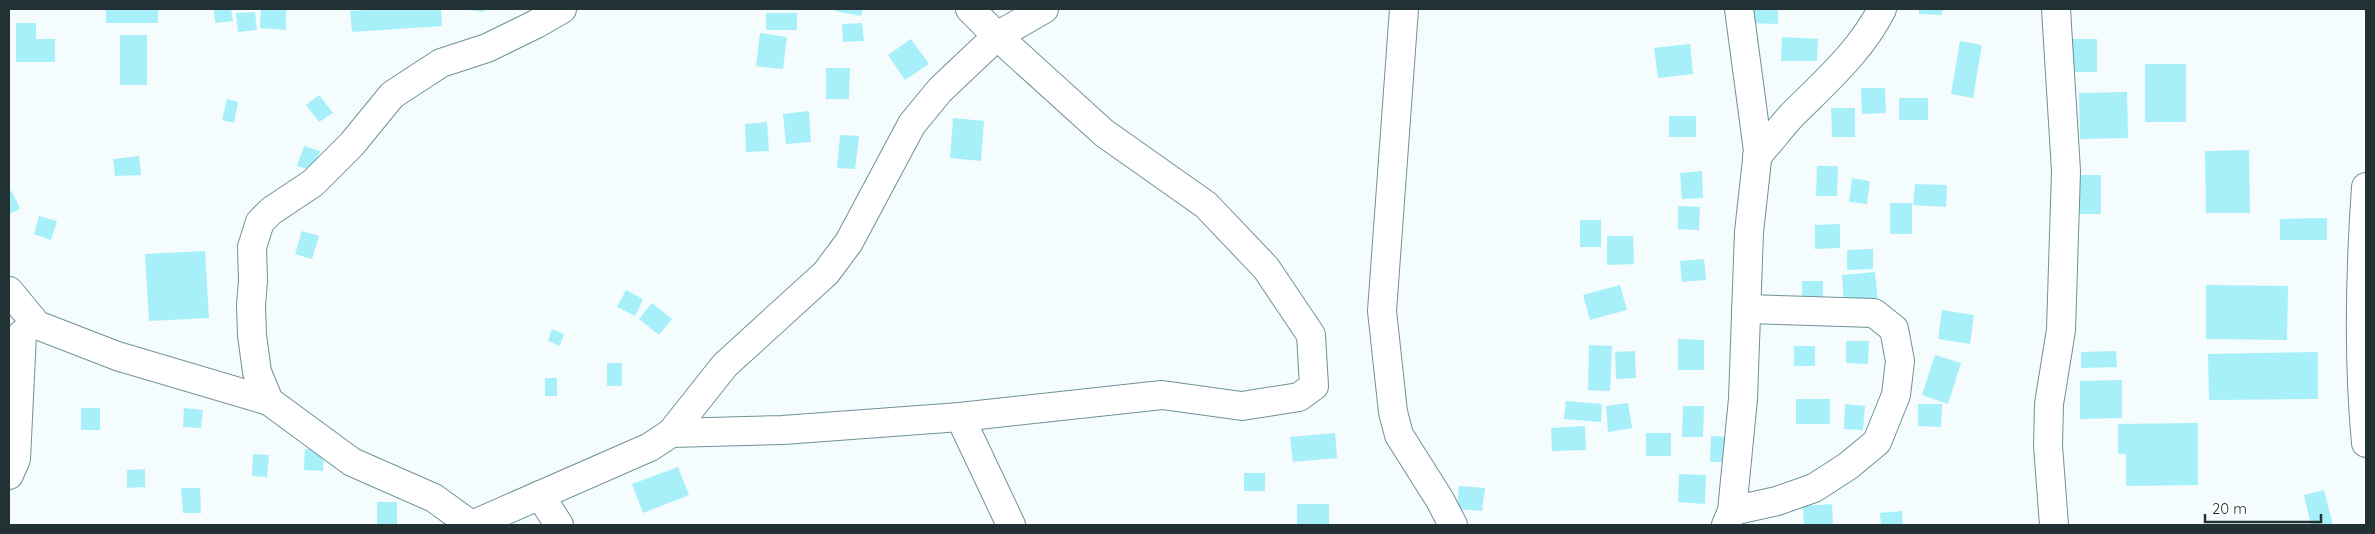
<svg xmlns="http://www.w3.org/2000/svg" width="2375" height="534" font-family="Quicksand,sans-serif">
	<rect width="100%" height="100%" fill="#f4fcfd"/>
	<!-- building -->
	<g fill="#a7eff9">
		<rect x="106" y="9" width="52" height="14"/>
		<polygon points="214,9 231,9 233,21 215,23"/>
		<polygon points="261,9 286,10 286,30 260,28"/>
		<polygon points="384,9 441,9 442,26 352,32 350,11"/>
		<polygon points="459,9 485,9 484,12"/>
		<polygon points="835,9 863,9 861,16 835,11"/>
		<polygon points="1747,9 1778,9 1778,24 1747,23"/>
		<polygon points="1919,9 1943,9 1942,15 1919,14"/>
		<polygon points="255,12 257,30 238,32 236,13"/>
		<rect x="766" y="13" width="31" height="17"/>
		<polygon points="16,23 36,23 36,39 55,39 55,62 16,62"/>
		<polygon points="862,23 864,41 843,42 842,24"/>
		<polygon points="760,33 787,37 783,69 756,66"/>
		<rect x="120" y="35" width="27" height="50"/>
		<polygon points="1782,37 1818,39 1817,61 1781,61"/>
		<polygon points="911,39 929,64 905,80 888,55"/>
		<rect x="2072" y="39" width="25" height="33"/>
		<polygon points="1960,41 1982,45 1973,98 1951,94"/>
		<polygon points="1690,44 1693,74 1658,78 1654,48"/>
		<rect x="2145" y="64" width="41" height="58"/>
		<polygon points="826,68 850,68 849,99 826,99"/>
		<polygon points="1861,88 1885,88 1886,113 1862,114"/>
		<polygon points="2127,92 2128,138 2080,139 2079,93"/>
		<polygon points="319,95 333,113 319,122 306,105"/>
		<rect x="1899" y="98" width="29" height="22"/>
		<polygon points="227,99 238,102 234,123 222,120"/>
		<polygon points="1831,108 1855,108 1855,137 1832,137"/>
		<polygon points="809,111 811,142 786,144 783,114"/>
		<rect x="1669" y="116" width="27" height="21"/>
		<polygon points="953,118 984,121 981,161 950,158"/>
		<polygon points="767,122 769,151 746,152 745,124"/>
		<polygon points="840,135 859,136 855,169 837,168"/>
		<polygon points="304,146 320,151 314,171 297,166"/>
		<polygon points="2249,150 2250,213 2206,213 2205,151"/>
		<polygon points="139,156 141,175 115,176 113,159"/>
		<polygon points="1817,166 1838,166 1837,196 1816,196"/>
		<polygon points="1702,171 1703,198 1682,199 1680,173"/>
		<polygon points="2076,175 2101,175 2101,214 2077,214"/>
		<polygon points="1852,178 1870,181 1867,204 1849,202"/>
		<polygon points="1915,184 1947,185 1946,207 1913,205"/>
		<polygon points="12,191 20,209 9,214 9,192"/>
		<rect x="1890" y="203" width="22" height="31"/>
		<polygon points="1678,206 1700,207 1699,230 1678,229"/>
		<polygon points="39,216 57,221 51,240 34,234"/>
		<polygon points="2327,218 2327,240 2280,240 2280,219"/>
		<rect x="1580" y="220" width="21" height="27"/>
		<polygon points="1840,224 1840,248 1815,249 1815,225"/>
		<polygon points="302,231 319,236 312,259 295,254"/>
		<polygon points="1607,236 1633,236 1634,264 1607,265"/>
		<polygon points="1873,249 1873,269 1847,270 1847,250"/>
		<polygon points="205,251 209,318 149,321 145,254"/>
		<polygon points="1704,259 1706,280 1682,282 1680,261"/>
		<polygon points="1875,272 1878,301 1844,304 1842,275"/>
		<rect x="1802" y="281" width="21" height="29"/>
		<polygon points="1620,285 1627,310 1590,320 1583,295"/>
		<polygon points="2206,285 2288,286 2287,340 2206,339"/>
		<polygon points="626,290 643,299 635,316 617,307"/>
		<polygon points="652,303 672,319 659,335 639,319"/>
		<polygon points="1942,310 1974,315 1970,344 1938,339"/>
		<polygon points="552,329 564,334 560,346 548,341"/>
		<polygon points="1678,339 1704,340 1704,370 1678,370"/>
		<polygon points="1846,341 1869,341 1868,364 1846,363"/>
		<polygon points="1589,345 1612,346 1610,391 1588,390"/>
		<rect x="1794" y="346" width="21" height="20"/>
		<polygon points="1635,351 1636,378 1616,379 1615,352"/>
		<polygon points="2116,351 2117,367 2081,368 2081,352"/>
		<polygon points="2318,352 2318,399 2209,400 2208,354"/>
		<polygon points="1935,355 1961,363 1948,404 1922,395"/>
		<rect x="607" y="363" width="15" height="23"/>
		<rect x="545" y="378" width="12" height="18"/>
		<polygon points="2122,380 2122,418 2080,419 2080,381"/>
		<rect x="1796" y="399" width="34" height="25"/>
		<polygon points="1566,401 1602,404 1601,422 1564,419"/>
		<polygon points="1628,403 1632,428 1608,432 1606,406"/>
		<polygon points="1845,404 1865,406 1863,430 1844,429"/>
		<polygon points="1918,404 1942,404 1941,427 1918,426"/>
		<polygon points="1683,406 1704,406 1703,437 1682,437"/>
		<rect x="81" y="408" width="19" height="22"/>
		<polygon points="184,408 203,410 201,428 183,427"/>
		<polygon points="2198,423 2198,485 2126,486 2126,454 2118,454 2118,424"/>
		<polygon points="1585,426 1586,450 1552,451 1551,428"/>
		<polygon points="1335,433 1337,458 1293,462 1290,437"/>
		<rect x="1646" y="433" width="25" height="23"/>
		<polygon points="1711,436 1729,437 1728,462 1710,462"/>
		<polygon points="305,449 324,450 323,471 304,470"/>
		<polygon points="253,454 269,455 267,477 252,476"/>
		<polygon points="678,467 689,495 643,513 632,484"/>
		<polygon points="145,469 145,487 127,488 127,470"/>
		<rect x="1244" y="473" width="21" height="18"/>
		<polygon points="1679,474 1706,475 1705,504 1678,502"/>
		<polygon points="1459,486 1485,488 1482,511 1457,509"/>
		<polygon points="181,488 200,488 201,513 183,513"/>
		<polygon points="2324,490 2333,525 2311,525 2304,495"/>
		<rect x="377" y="502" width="20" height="23"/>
		<rect x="1297" y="504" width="32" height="21"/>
		<polygon points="1832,504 1833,525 1804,525 1803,506"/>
		<polygon points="1902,511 1903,525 1881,525 1880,513"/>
	</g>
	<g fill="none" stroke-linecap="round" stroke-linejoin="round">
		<!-- minor casing -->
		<g stroke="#6f9297" stroke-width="30">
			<g id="minor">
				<polyline points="1404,9 1382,311 1393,412 1399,435 1440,500 1453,525"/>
				<path d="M1757,156c12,-13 23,-28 35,-41 33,-33 69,-64 90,-106"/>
				<path d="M2366,187c-6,85 -8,171 0,256"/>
				<polyline points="9,291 37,325 117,356 269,401"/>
				<polyline points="960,417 1011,525"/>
				<polyline points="671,433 783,430 960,417 1162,395 1242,406 1299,397 1314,386 1311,335 1266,268 1206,205 1104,133 997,36 970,9"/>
				<polyline points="9,475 16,459 22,334"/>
				<polyline points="540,495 559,525"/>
				<polyline points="1732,511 1777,501 1814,488 1848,466 1877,442 1896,395 1900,361 1894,329 1874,313 1746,309"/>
				<polyline points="471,525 434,498 352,462 269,401 257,372 252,335 251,305 253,281 252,247 260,222 271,211 313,183 352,144 392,95 441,63 487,48 536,24 562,9"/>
				<polyline points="472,525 650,447 671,433 725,365 826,273 849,242 912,124 940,90 997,36 1044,9"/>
				<polyline points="1726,525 1732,511 1743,399 1749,232 1758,151 1739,9"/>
				<polyline points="2054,525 2048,446 2049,404 2061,330 2066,171 2056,9"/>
			</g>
		</g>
		<!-- minor -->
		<use href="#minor" stroke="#fff" stroke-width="28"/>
	</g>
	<!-- border -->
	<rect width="2375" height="534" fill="none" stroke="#223133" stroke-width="20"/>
	<!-- scale -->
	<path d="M2205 514v8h116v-8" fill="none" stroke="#223133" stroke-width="2.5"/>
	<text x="2212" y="514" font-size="15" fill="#223133" stroke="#ffffff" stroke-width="4" paint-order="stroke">20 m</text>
</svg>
